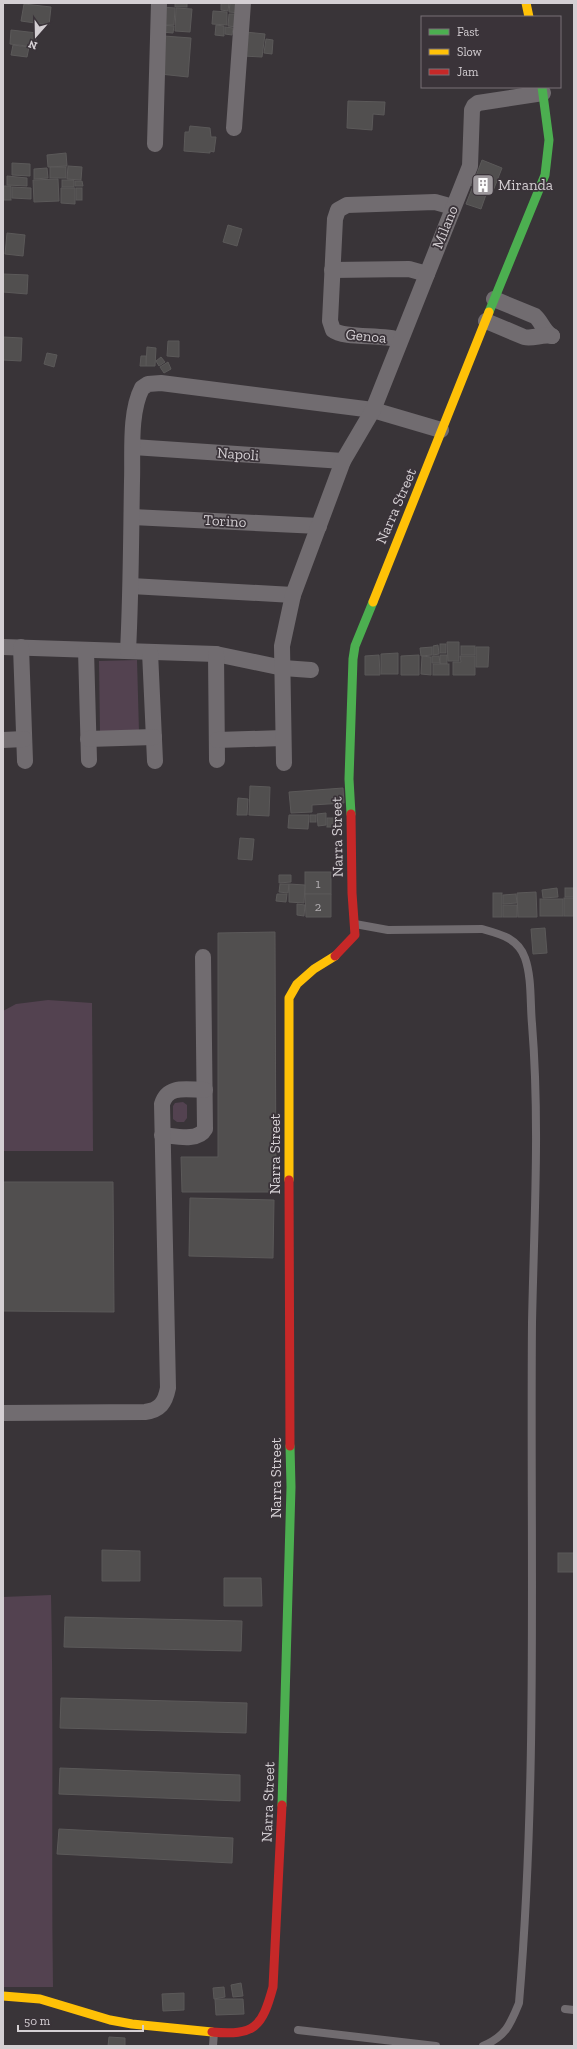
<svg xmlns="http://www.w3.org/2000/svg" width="577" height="2049" font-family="'Zilla Slab',serif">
	<rect width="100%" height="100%" fill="#393438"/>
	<!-- green -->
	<g fill="#534250">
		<polygon points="137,660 139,732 100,733 99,661"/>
		<polygon points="48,1000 92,1003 93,1151 3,1151 3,1011 16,1004"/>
		<polygon points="183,1102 187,1105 187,1118 184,1122 177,1122 173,1119 173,1106 175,1103"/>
		<path d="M51,1595c3,131 0,261 2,392h-50v-390z"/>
	</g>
	<!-- building -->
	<g fill="#514f4f" stroke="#5b5959">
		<rect x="175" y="3" width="12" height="4"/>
		<polygon points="221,3 229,3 228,11 221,10"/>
		<polygon points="230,3 241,3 240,13 229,12"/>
		<polygon points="24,4 51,7 49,25 21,21"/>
		<polygon points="161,7 175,8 174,25 160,25"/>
		<polygon points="176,8 192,9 190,32 175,31"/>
		<polygon points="213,11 227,12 227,25 212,24"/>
		<polygon points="229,14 238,14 237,27 228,26"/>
		<polygon points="161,25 174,26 173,33 161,32"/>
		<polygon points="216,25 224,26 224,36 215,35"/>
		<polygon points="225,27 233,28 232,35 225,34"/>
		<polygon points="11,30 37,33 35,47 10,44"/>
		<polygon points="245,32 265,34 262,57 243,56"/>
		<polygon points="164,36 191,38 188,77 160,74"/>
		<polygon points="266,39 273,40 272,54 264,53"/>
		<polygon points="13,45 29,47 27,57 11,55"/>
		<polygon points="348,101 385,102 384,115 373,114 372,130 347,128"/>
		<polygon points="190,126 210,128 211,137 216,137 214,152 210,151 210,153 184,151 185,132 189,132"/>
		<polygon points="66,153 67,166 48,167 47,155"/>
		<polygon points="482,160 502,168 493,191 488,189 481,209 466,204 473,186 466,184 470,174 476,176"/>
		<polygon points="12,163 30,164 30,176 12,175"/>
		<polygon points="68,166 82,167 81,180 67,179"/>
		<rect x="50" y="167" width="16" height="11"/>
		<polygon points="47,168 48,178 34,179 34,169"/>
		<polygon points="7,176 27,178 27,186 7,185"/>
		<polygon points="58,179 59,201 34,202 33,180"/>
		<rect x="62" y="180" width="12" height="7"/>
		<polygon points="75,181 82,181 83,186 75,186"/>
		<rect x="4" y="186" width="7" height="14"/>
		<polygon points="12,187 31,188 31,199 12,198"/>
		<polygon points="61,188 75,188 75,204 61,203"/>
		<rect x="76" y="188" width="6" height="12"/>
		<polygon points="228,225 242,229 237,246 223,242"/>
		<polygon points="7,233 25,235 23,256 5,254"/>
		<polygon points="3,274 28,275 27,294 3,292"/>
		<polygon points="3,337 22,338 21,361 3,360"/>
		<polygon points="168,341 179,341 179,357 167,356"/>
		<polygon points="147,347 156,348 155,366 146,366"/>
		<polygon points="47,353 57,355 54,367 44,364"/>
		<polygon points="141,356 146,356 146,366 140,366"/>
		<polygon points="161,357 165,362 159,366 156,361"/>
		<polygon points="168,362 171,369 164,373 160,367"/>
		<polygon points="447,642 459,642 459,661 448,661"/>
		<rect x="440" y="644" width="6" height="9"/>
		<polygon points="438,645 439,654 433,655 433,646"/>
		<rect x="461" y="646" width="14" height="9"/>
		<polygon points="432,647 432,655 421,656 420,648"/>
		<polygon points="476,647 489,647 488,667 476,667"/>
		<polygon points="398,653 398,674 381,674 381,654"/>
		<polygon points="379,655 380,675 365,675 365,656"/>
		<polygon points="419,655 419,675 401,675 401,656"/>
		<rect x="440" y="655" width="7" height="9"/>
		<polygon points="422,656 431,657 431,675 421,674"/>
		<polygon points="432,656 439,656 440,663 432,663"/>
		<polygon points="460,656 475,656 475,675 453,675 453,662 461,662"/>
		<rect x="433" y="664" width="16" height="11"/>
		<polygon points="250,786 270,787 269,816 249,815"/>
		<polygon points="343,788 344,803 312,805 312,812 291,813 289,792"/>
		<polygon points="238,798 248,799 247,815 237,815"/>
		<polygon points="326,813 326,825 318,826 317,814"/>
		<polygon points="289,815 309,815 308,829 288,828"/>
		<rect x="310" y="815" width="6" height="7"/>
		<rect x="327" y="818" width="7" height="9"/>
		<polygon points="240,838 254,839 252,860 238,859"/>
		<rect x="305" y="872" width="26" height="22"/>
		<polygon points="279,875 291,875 291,882 279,883"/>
		<polygon points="280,884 289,884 288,893 279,892"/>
		<polygon points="289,884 305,885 304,903 289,902"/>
		<polygon points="557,888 558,897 543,898 542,890"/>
		<rect x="565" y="888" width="9" height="9"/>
		<polygon points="536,892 537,917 518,917 517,893"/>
		<rect x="493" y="893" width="9" height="24"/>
		<polygon points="277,894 287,894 286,902 276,901"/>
		<polygon points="305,894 331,894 331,917 306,917"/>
		<polygon points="516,894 517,903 503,904 503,895"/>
		<rect x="564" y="898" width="10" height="18"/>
		<rect x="540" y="899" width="23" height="17"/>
		<polygon points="297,904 305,905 304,916 297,915"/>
		<rect x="503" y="905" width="14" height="12"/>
		<polygon points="545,928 547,953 533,954 531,929"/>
		<polygon points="275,932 276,1192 182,1192 181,1157 218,1157 218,933"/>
		<polygon points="3,1182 113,1182 114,1312 3,1311"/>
		<polygon points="190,1198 274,1200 273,1258 189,1256"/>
		<polygon points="102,1550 140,1551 140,1581 102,1581"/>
		<rect x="558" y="1553" width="16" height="19"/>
		<polygon points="224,1578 261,1578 262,1606 224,1606"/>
		<polygon points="65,1617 242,1621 241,1651 64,1647"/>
		<polygon points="61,1698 247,1703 246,1733 60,1728"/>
		<polygon points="60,1768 240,1775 240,1801 59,1794"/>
		<polygon points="59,1829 233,1838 232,1863 57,1854"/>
		<polygon points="241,1983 243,1996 233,1997 231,1985"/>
		<polygon points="224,1987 225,1997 214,1999 213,1988"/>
		<polygon points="184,1993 184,2010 163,2011 162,1994"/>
		<polygon points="215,1999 243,1999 244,2014 216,2015"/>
		<polygon points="109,2037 125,2038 125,2046 108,2046"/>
	</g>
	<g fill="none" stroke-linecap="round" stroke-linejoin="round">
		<!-- lane -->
		<g stroke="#716c70" stroke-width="8">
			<path d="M355,924l33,6 94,-1c18,5 36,9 43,29 7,20 5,45 7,66 8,99 2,199 0,299 -2,226 6,454 -13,680 -9,22 -13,33 -36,43"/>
			<polyline points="565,2009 574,2010"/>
			<polyline points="298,2030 436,2046"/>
			<polyline points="213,2046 214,2032"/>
		</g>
		<!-- street -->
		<g stroke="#716c70" stroke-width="16">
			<polyline points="234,128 243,3"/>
			<polyline points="155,144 159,3"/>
			<polyline points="332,270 409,269 427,274"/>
			<path d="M494,299l41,17c7,6 8,15 17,20"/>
			<path d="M486,321l38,16c10,2 18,-3 28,-1"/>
			<path d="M400,340c-18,-6 -56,-1 -67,-10l-3,-9 5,-102 3,-9 9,-5 88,-3 18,5"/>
			<polyline points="133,447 343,461"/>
			<polyline points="132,517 319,526"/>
			<polyline points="131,586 293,595"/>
			<polyline points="3,647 216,654 283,668 311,670"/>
			<polyline points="21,647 25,761"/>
			<polyline points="86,650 89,760"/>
			<path d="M128,651c3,-57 3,-113 4,-170 1,-27 -3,-68 10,-93l6,-4 13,-1 212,27 68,20"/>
			<polyline points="150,652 155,761"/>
			<polyline points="216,654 217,760"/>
			<polyline points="88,739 154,737"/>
			<polyline points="3,740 24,739"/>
			<polyline points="217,740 283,738"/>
			<polyline points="284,763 282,646 293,595 343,461 373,410 470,166 472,110 474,106 478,103 543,93"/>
			<path d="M162,1135c13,1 36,7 43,-6l-2,-172"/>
			<path d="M3,1413l142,-1c15,-2 20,-9 23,-24l-6,-284c6,-20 26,-14 43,-14"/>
		</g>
		<!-- fast -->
		<g stroke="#4caf50" stroke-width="9">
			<polyline points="489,312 545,175 549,140 542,87"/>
			<polyline points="351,814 349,779 353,659 355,646 373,602"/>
			<polyline points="282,1805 291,1487 290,1446"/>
		</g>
		<!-- slow -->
		<g stroke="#ffc107" stroke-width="9">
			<polyline points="526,3 529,17"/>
			<polyline points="373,602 489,312"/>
			<polyline points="289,1180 289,998 297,984 314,969 335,956"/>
			<polyline points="3,1996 40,1999 110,2020 132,2024 212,2032"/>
		</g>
		<!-- jam -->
		<g stroke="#c62828" stroke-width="9">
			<polyline points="335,956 355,935 352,893 351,814"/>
			<polyline points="289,1180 290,1446"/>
			<path d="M212,2032c43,4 50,-5 61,-45l9,-182"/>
		</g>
	</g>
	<!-- icons -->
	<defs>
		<g id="building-square" transform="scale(1.15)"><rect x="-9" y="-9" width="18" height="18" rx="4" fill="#9e999d" stroke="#3a3339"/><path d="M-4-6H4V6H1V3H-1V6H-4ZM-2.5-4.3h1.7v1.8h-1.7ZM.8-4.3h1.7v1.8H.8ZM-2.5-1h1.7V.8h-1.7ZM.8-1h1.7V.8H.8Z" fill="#fff"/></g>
	</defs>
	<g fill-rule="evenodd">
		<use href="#building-square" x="483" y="185"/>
	</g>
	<g text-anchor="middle" stroke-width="3.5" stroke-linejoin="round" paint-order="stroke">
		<!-- number labels -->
		<g font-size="13" fill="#b3afb2">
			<text x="318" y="888">1</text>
			<text x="318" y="911">2</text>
		</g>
		<!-- poi labels -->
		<g font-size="15" fill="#d4cfd3" stroke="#3a3339" text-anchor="start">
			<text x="498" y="190">Miranda</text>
		</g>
		<!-- street labels -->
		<g font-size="15" fill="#d4cfd3" stroke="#3a3339">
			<text transform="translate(445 227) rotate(-68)" y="5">Milano</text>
			<text transform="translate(366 336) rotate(5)" y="5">Genoa</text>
			<text transform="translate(238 454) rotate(4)" y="5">Napoli</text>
			<text transform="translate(396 506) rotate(-67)" y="5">Narra Street</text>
			<text transform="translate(225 521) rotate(3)" y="5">Torino</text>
			<text transform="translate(337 837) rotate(-91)" y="5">Narra Street</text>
			<text transform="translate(275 1154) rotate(-90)" y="5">Narra Street</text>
			<text transform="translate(276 1478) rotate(-90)" y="5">Narra Street</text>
			<text transform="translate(268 1802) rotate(-88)" y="5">Narra Street</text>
		</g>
	</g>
	<!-- border -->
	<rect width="577" height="2049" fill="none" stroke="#d4cfd3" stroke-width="8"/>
	<!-- legend -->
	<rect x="421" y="16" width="140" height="72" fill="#3a3339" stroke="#787177"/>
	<rect x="429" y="29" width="20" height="6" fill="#4caf50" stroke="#787177"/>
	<text x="457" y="36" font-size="12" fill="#d4cfd3">Fast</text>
	<rect x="429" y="49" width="20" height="6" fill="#ffc107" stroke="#787177"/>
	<text x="457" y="56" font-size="12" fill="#d4cfd3">Slow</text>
	<rect x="429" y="69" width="20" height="6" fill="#c62828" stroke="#787177"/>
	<text x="457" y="76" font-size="12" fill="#d4cfd3">Jam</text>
	<!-- north arrow -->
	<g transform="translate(36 36) rotate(200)" stroke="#3a3339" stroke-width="3" paint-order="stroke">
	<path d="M0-3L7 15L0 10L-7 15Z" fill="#d4cfd3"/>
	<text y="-6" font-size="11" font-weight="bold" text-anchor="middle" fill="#d4cfd3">N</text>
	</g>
	<!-- scale -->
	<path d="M18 2025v6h125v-6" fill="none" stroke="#d4cfd3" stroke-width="2"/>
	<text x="24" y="2025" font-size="12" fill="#d4cfd3" stroke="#3a3339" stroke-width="3" paint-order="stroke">50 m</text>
</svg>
